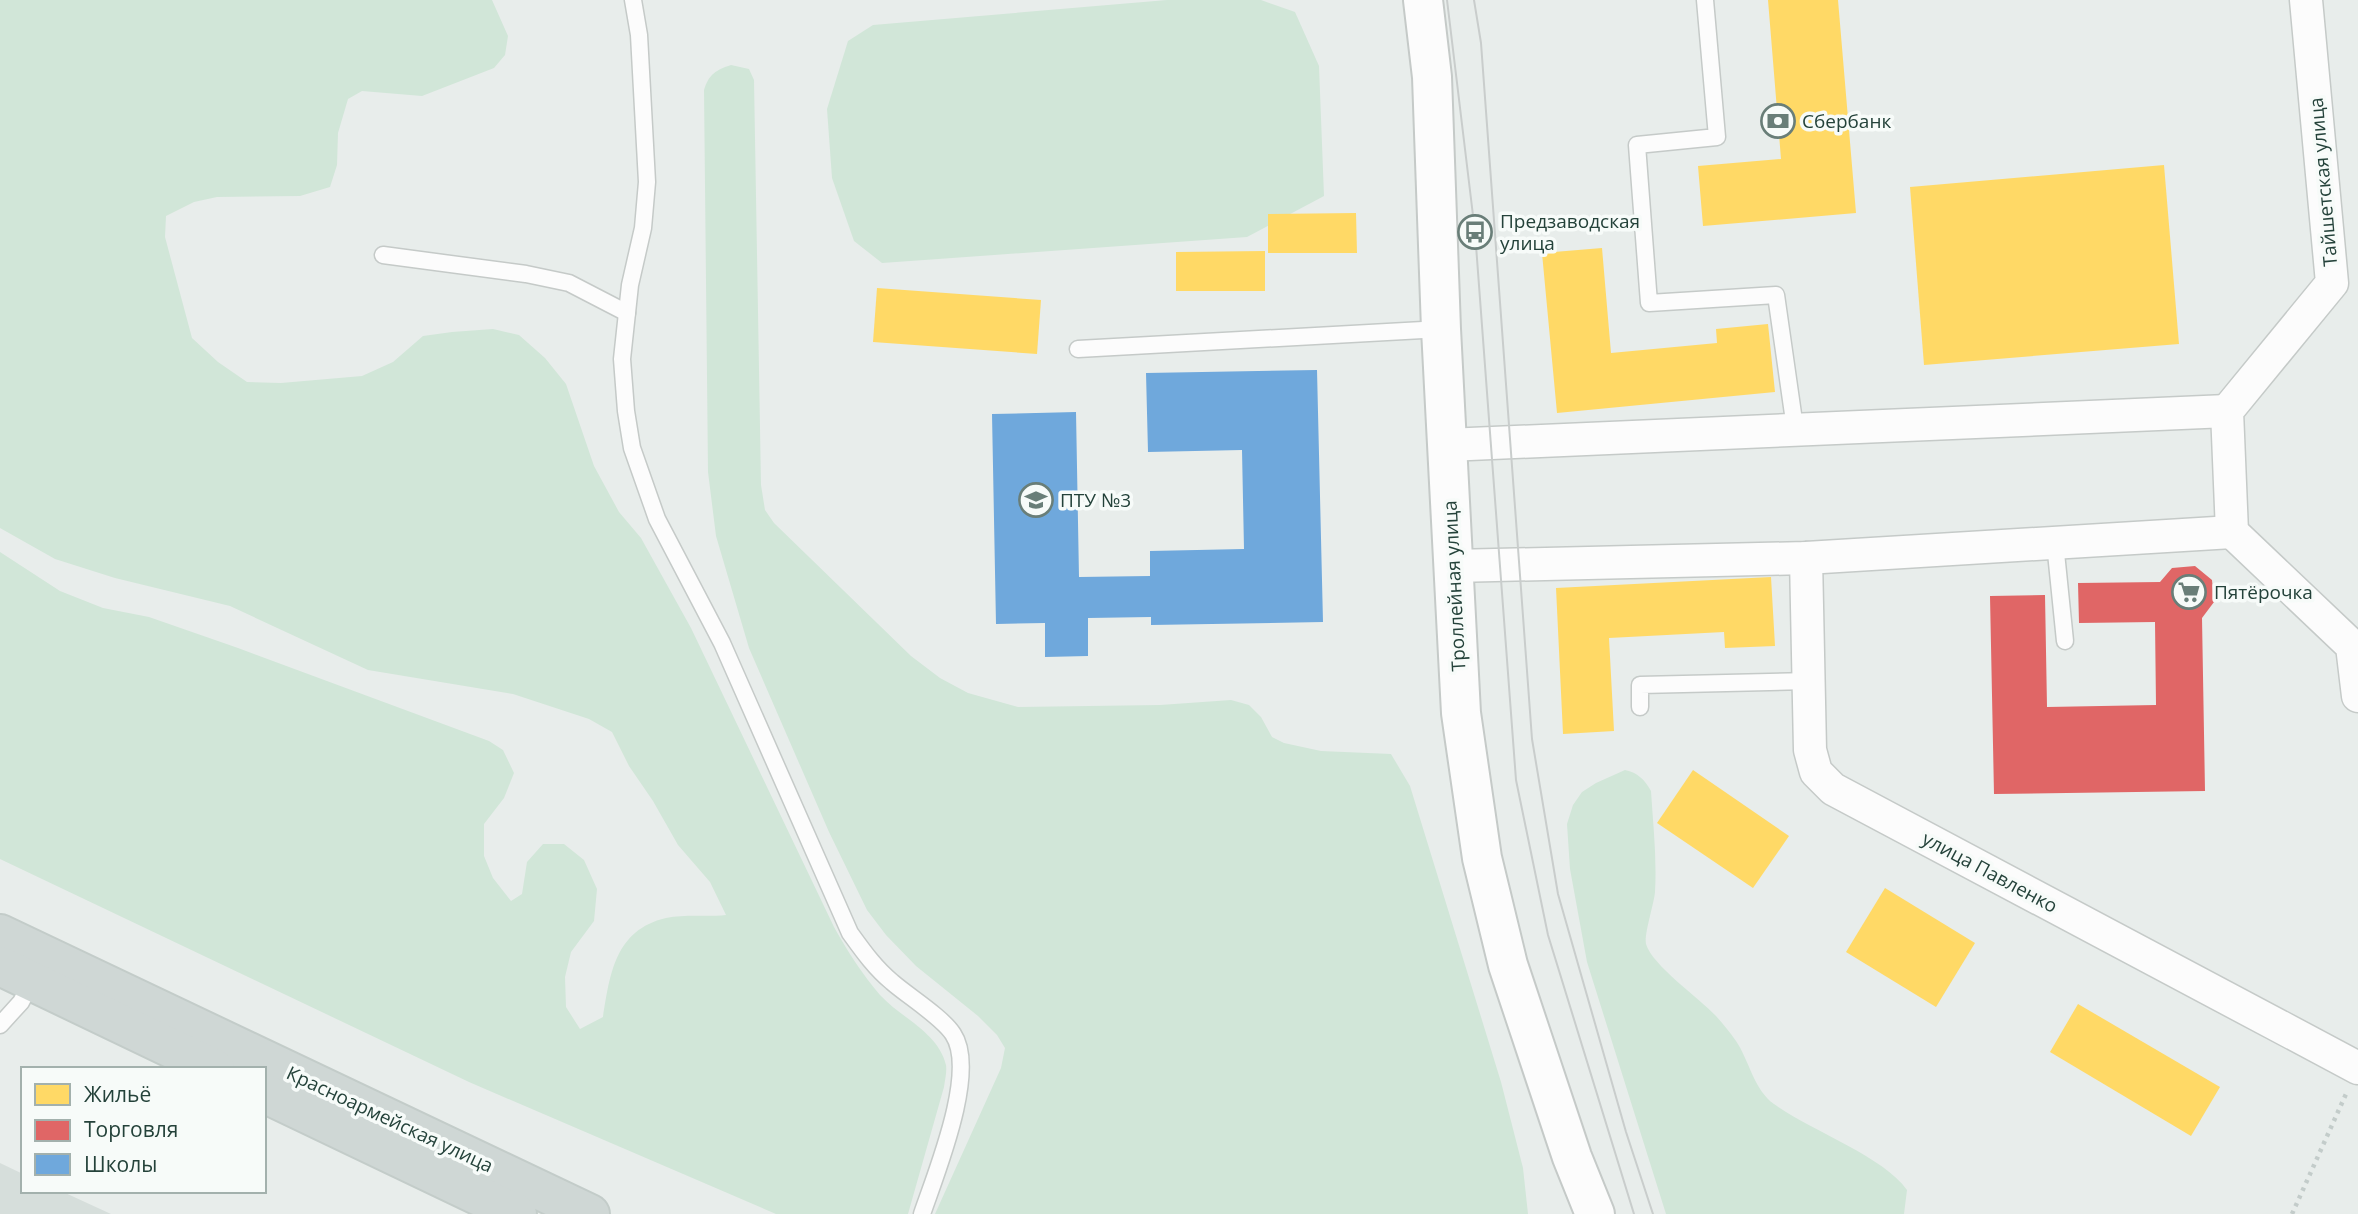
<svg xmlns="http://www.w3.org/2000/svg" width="2358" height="1214" font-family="'Open Sans',sans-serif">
	<rect width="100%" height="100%" fill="#e8edeb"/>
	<!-- built -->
	<polygon fill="#d6dedb" points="0,1163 23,1174 23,1191 61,1191 111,1214 0,1214"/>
	<!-- green -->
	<g fill="#d1e6d8">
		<path d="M0,0h492l16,36 -3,19 -11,13 -72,28 -60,-5 -14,8 -10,34 -1,32 -7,22 -30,9 -83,1 -23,5 -28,14 -1,21 27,101 26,24 29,20 34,1 81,-7 31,-14 30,-26 29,-4 41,-3 26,6 26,23 21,26 28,82 25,46 22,26 50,90 143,299c14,25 28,47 46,68 21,23 58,37 66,70 1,7 -1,15 -2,22l-36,127h-132l-307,-132 -469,-223v-307l60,39 43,17 46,9 89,31 251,93 14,9 11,23 -10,25 -20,26v32l9,22 18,23 11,-7 5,-32 16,-18h21l20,16 13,29 -3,32 -23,31 -6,25 1,30 14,22 23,-12c7,-43 12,-87 63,-99 19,-4 41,-1 60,-3l-16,-33 -32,-37 -25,-44 -24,-35 -17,-34 -23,-13 -76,-25 -145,-24 -138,-64 -115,-28 -60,-19 -55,-31z"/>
		<polygon points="1167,0 1261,0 1295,12 1319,66 1324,196 1247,237 882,263 854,241 832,178 827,109 848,41 873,25"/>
		<path d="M731,65l18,4 5,11 7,405 4,25 9,13 137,133 29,22 28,15 50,14 142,-2 71,-5 18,5 12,12 11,20 12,6 37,8 70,3 19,32 91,296 22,86 5,46h-593l66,-146 4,-20 -8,-13 -19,-19 -62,-50 -30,-31 -19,-25 -38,-78 -80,-184 -33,-112 -8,-64 -4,-382c5,-16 12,-20 27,-25z"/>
		<path d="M1625,770c13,3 19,9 26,21 2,33 6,67 4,101 -1,12 -11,42 -9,52 6,21 53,54 70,72 7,8 14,16 20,25 13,19 18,49 38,63 35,26 109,52 133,86l-3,24h-238l-79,-252 -17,-93 -3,-45 6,-19 9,-13 14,-9z"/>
	</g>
	<!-- homes -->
	<g fill="#ffd966">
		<polygon points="1768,0 1838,0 1856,213 1703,226 1698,166 1781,159"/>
		<polygon points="2164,165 2179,344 1924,365 1910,187"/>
		<polygon points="1356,213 1357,253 1268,253 1268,214"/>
		<polygon points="1602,248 1611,353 1717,343 1716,329 1768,324 1775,392 1557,413 1542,253"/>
		<polygon points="1265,251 1265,291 1176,291 1176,252"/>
		<polygon points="877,288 1041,300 1037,354 873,342"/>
		<polygon points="1771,577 1775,646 1725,648 1724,632 1609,638 1614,731 1563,734 1556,588"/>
		<polygon points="1693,770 1789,836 1753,888 1657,823"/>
		<polygon points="1885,888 1975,943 1936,1007 1846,952"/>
		<polygon points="2078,1004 2220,1087 2191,1136 2050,1052"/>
	</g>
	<!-- shops -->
	<polygon fill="#e06666" points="2195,566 2212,580 2214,602 2202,618 2205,791 1994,794 1990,596 2045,595 2047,707 2156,705 2155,622 2079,623 2078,583 2160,582 2172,568"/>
	<!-- schools -->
	<polygon fill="#6fa8dc" points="1317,370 1323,622 1151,625 1151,617 1088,618 1088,656 1045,657 1045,623 996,624 992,414 1076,412 1079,577 1150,576 1150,551 1244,549 1242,450 1148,452 1146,373"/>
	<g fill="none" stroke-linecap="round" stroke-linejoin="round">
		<!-- service casing -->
		<g stroke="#c5cac8" stroke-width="19">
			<g id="service">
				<path d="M633,0l6,35 8,147 -4,46 -13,57 -8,74 4,52 6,37 25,71 65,124 128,290c13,18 25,35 42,49 16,14 50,35 61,52 25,37 -17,139 -31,180"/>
				<polyline points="1705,0 1717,137 1637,145 1649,303 1776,295 1795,428"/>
				<polyline points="383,255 526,274 569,283 627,313"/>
				<polyline points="1078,349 1441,329"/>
				<polyline points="2055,543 2065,641"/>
				<polyline points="1640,707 1640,685 1809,681"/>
				<polyline points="0,1025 21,1002 33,979"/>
			</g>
		</g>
		<!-- minor casing -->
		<g stroke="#c5cac8" stroke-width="35">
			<g id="minor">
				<polyline points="2306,0 2332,283 2227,411 2232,532 2352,646 2358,696"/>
				<polyline points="1447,445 2227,411"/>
				<polyline points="1806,558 1810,750 1816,772 1833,789 2358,1068"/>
				<polyline points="1453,566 1806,558 2232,532"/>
			</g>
		</g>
		<!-- tertiary casing -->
		<g stroke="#c5cac8" stroke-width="42">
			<polyline id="tertiary" points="1423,0 1432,77 1441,329 1461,713 1482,858 1508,965 1572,1157 1595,1214"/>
		</g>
		<!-- primary casing -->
		<g stroke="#c3ccc9" stroke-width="42">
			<g id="primary">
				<polyline points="0,934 590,1214"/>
				<polyline points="0,966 215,1069"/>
				<polyline points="264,1093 517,1214"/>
			</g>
		</g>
		<!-- path -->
		<polyline stroke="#c3ccca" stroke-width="4.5" stroke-dasharray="3.5 5" stroke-linecap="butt" points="2292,1214 2346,1094"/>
		<!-- service -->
		<use href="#service" stroke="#fcfcfc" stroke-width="16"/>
		<!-- minor -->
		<use href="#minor" stroke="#fcfcfc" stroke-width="32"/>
		<!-- tertiary -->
		<use href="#tertiary" stroke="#fcfcfc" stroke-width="38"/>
		<!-- primary -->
		<use href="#primary" stroke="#cfd7d5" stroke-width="38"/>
		<!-- tram -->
		<g stroke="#c9cdcc" stroke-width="2">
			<polyline points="1447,0 1475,232 1516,780 1548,935 1634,1214"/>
			<polyline points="1474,0 1481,43 1532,739 1558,894 1626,1132 1653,1214"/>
		</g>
	</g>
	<!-- icons -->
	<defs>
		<g id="bank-ring" transform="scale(1.75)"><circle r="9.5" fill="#f7fbf9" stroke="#697e78" stroke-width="1.5"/><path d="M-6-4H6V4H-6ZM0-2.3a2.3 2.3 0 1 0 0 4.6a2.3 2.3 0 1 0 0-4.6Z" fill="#697e78"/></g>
		<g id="bus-ring" transform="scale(1.75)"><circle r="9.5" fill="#f7fbf9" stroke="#697e78" stroke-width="1.5"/><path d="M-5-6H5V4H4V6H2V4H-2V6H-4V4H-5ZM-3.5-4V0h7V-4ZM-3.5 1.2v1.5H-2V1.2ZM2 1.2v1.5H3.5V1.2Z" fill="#697e78"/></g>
		<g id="university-ring" transform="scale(1.75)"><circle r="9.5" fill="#f7fbf9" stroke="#697e78" stroke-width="1.5"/><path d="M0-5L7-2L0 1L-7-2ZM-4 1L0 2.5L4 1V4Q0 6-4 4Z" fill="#697e78"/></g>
		<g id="supermarket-ring" transform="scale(1.75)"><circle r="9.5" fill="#f7fbf9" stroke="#697e78" stroke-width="1.5"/><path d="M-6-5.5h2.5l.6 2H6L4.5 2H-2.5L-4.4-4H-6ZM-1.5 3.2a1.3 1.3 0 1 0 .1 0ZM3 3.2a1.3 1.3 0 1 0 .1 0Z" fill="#697e78"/></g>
	</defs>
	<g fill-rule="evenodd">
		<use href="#bank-ring" x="1778" y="121"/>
		<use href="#bus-ring" x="1475" y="232"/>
		<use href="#university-ring" x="1036" y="500"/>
		<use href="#supermarket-ring" x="2189" y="592"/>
	</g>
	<g text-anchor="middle" stroke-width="7" stroke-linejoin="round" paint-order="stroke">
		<!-- poi labels -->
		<g font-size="19" fill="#24423a" stroke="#f7fbf9" text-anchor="start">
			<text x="1802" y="128">Сбербанк</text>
			<text x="1500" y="228">Предзаводская<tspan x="1500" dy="22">улица</tspan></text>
			<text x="1060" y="507">ПТУ №3</text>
			<text x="2214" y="599">Пятёрочка</text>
		</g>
		<!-- street labels -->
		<g font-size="19" fill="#24423a" stroke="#f7fbf9">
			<text transform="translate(2323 182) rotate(-95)" y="7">Тайшетская улица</text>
			<text transform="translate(1454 586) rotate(-93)" y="7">Троллейная улица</text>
			<text transform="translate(1990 872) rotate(28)" y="7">улица Павленко</text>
			<text transform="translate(390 1119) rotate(25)" y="7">Красноармейская улица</text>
		</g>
	</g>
	<!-- legend -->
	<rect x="21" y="1067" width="245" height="126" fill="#f7fbf9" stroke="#a3b1ad" stroke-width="2"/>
	<rect x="35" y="1084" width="35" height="21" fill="#ffd966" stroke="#a3b1ad" stroke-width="2"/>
	<text x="84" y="1102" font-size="21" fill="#24423a">Жильё</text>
	<rect x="35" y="1120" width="35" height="21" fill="#e06666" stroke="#a3b1ad" stroke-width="2"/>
	<text x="84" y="1137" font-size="21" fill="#24423a">Торговля</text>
	<rect x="35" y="1154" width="35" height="21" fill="#6fa8dc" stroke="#a3b1ad" stroke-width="2"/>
	<text x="84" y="1172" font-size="21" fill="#24423a">Школы</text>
</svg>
